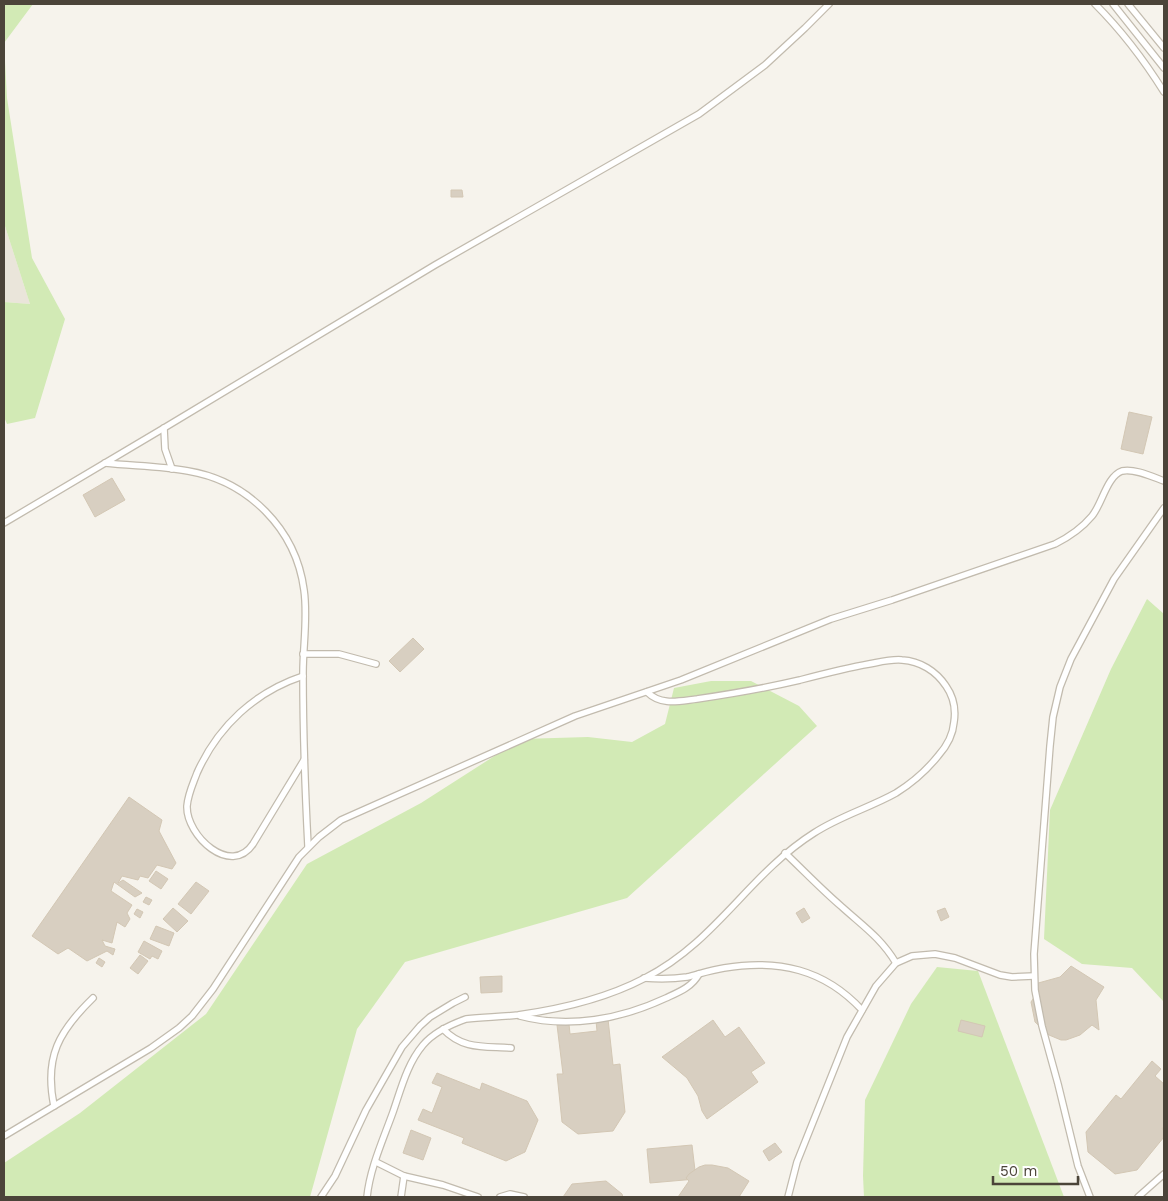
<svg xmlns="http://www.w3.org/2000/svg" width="1168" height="1201" font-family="'Work Sans',sans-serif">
	<rect width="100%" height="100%" fill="#f6f3ec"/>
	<!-- residential -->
	<polygon fill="#eae5da" points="4,223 30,304 4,302"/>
	<!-- green -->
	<g fill="#d2eab5">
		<polygon points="4,4 33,4 4,43 7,98 32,258 65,319 35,418 7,424 4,417 4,302 30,304 4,223"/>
		<polygon points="1147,599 1164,614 1164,1002 1132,968 1082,964 1044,939 1050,810 1111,669"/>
		<polygon points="711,681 751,681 799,706 817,726 627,898 405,962 357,1029 310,1197 4,1197 4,1163 80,1113 206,1014 307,864 421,803 521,739 588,737 632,742 665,724 674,688"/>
		<polygon points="937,967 978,971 1064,1197 864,1197 863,1176 865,1100 911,1004"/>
	</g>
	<!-- building -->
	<g fill="#d8cfc1" stroke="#d3c7b4">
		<polygon points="451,190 462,190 463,197 451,197"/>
		<polygon points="1129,412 1152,417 1143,454 1121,449"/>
		<polygon points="112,478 125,500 95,517 83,495"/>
		<polygon points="413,638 424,649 400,672 389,661"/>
		<polygon points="129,797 162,820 159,831 176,863 172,869 157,865 148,878 140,876 138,880 122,876 118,883 123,880 142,893 135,897 114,882 111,891 132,905 127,913 130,919 125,927 117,922 112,943 102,940 105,946 115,949 113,955 107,951 87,961 68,948 58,954 32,936"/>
		<polygon points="156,871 168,879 161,889 149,881"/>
		<polygon points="196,882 209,891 191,914 178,904"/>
		<polygon points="146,897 152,900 149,905 143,902"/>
		<polygon points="173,908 188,921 177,932 163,919"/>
		<polygon points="804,908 810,918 802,923 796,913"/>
		<polygon points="945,908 949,917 941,921 937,911"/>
		<polygon points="137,909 143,912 140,918 134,914"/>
		<polygon points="156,926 174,933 169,946 150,939"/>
		<polygon points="144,941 162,951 158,959 152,956 150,959 138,952"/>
		<polygon points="140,955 148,961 138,974 130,968"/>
		<polygon points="99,958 105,962 102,967 96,963"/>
		<polygon points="1071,966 1104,987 1096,1000 1099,1030 1092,1025 1080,1035 1066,1040 1061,1040 1049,1035 1035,1022 1031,1002 1039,990 1031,985 1060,977"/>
		<polygon points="502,976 502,992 481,993 480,977"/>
		<polygon points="608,1019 613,1065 620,1064 625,1112 613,1131 578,1134 562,1122 557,1074 563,1074 557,1025 569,1024 570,1034 597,1031 596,1021"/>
		<polygon points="713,1020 725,1037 739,1027 765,1063 751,1072 758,1082 707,1119 702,1111 698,1096 687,1078 662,1057"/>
		<polygon points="961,1020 985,1026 982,1037 958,1031"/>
		<polygon points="1152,1061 1161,1069 1155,1076 1164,1084 1164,1126 1162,1129 1164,1130 1164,1137 1137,1170 1115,1174 1088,1152 1086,1132 1116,1095 1121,1099"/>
		<polygon points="437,1073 480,1090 482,1083 527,1101 538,1120 525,1152 506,1161 462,1143 464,1138 418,1120 423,1109 432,1113 442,1087 432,1083"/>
		<polygon points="411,1130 431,1138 423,1160 403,1153"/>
		<polygon points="775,1143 782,1152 769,1161 763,1151"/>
		<polygon points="692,1145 696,1179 650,1183 647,1149"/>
		<polygon points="705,1165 712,1165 728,1168 749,1181 739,1197 678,1197 689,1181 686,1178 689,1174 699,1167"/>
		<polygon points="606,1181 622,1194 623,1197 563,1197 572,1184"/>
	</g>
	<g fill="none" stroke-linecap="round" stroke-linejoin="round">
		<!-- service casing -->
		<g stroke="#c2bbae" stroke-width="8">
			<g id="service">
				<path d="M1095,4c27,27 49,56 69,88"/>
				<polyline points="1113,4 1164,68"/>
				<polyline points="1128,4 1164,48"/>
				<polyline points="164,428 165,449 172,469"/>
				<path d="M105,463c28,3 56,3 83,8 60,10 108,58 116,119 4,27 -1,55 -1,83 0,58 2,115 5,173"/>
				<polyline points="4,523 164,428 435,265 699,114 765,65 805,28 829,4"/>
				<polyline points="303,654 339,654 376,664"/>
				<path d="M303,676c-48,16 -85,50 -106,97 -4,11 -9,21 -10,33 -1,30 44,71 66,38l51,-84"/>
				<path d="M785,853c19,18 37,37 57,54 21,19 39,31 54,56"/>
				<path d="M644,978c15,1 29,1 43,-1 12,-3 24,-7 37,-9 54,-9 100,1 138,42"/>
				<path d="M520,1016c49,13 101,3 146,-18 13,-6 26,-11 33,-24"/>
				<path d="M443,1029c20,21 42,17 68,19"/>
				<path d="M54,1106c-10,-49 5,-75 39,-108"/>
				<path d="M4,1136l147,-88 28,-20 13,-12 21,-27 86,-132 20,-20 22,-17 234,-104 106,-36 150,-61 61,-19 163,-56c14,-7 27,-16 37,-28 10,-12 15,-40 30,-45 12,-3 31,6 42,10"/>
				<polyline points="376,1162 404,1176 443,1185 478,1197"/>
				<polyline points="321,1197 335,1176 366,1110 402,1047 420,1026 430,1017 453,1003 465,997"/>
				<path d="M367,1197c3,-29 16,-57 26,-85 8,-23 14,-48 30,-67 11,-13 26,-20 43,-26 17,-2 34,-2 52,-4 43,-6 89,-17 127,-37 71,-36 104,-104 169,-145 26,-17 55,-25 82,-40 16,-10 30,-22 42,-37 9,-10 15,-21 16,-34 2,-13 -1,-26 -8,-36 -10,-15 -26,-25 -44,-26 -11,-1 -22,2 -33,4 -23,4 -46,10 -69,16 -34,8 -69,14 -103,19 -18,2 -36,7 -50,-7"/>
				<polyline points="401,1197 404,1176"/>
				<polyline points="500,1197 510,1194 524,1197"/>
				<polyline points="788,1197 797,1162 847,1037 876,986 896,963 912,956 935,954 955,958 1000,975 1012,977 1034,976"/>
				<polyline points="1090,1197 1078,1166 1058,1084 1042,1026 1035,990 1034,954 1050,746 1053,717 1060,687 1071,659 1114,579 1164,508"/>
				<polyline points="1138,1197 1164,1174"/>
			</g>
		</g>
		<!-- service -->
		<use href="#service" stroke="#fff" stroke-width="5.5"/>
	</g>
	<!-- border -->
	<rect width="1168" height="1201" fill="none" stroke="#4b4439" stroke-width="10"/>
	<!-- scale -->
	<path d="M993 1176v8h85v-8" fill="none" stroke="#4b4439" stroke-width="2.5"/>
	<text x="1000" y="1176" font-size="15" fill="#4b4439" stroke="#ffffff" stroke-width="4" paint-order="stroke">50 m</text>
</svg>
